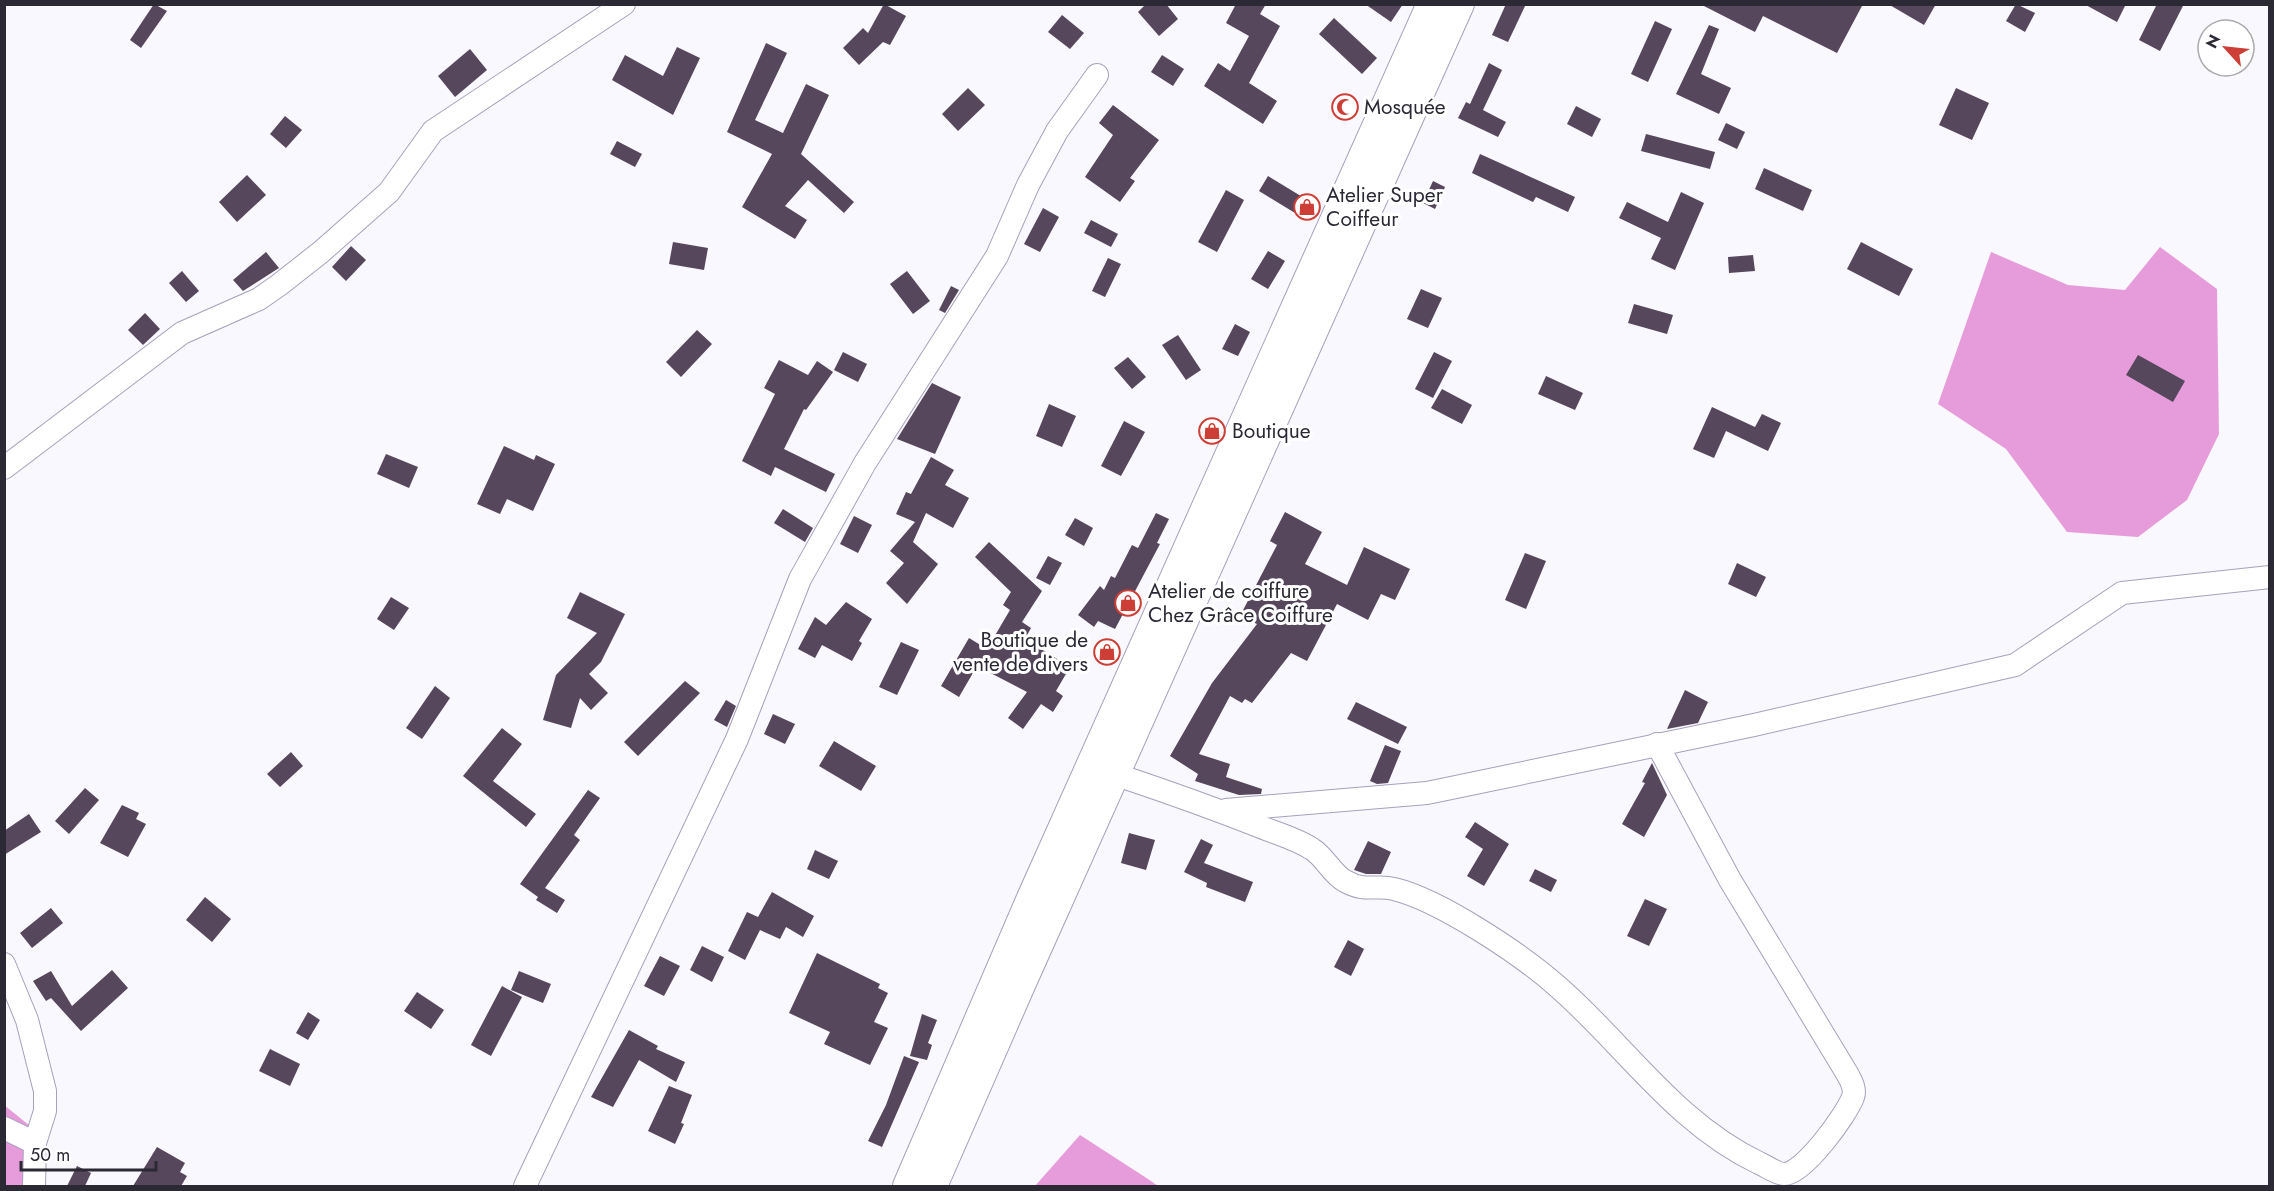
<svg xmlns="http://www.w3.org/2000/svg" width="2274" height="1191" font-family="Jost,sans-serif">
	<rect width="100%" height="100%" fill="#f9f8fe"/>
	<!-- forest -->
	<g fill="#e69cda">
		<polygon points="2160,247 2217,289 2219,434 2187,500 2138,537 2067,532 2006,449 1938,404 1991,252 2068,285 2125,290"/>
		<polygon points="4,1105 45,1138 34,1186 5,1186"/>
		<polygon points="1080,1135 1148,1179 1158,1186 1035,1186"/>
	</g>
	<!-- building -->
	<g fill="#56475d">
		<polygon points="154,4 167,11 141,48 130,40"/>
		<polygon points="884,4 906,16 890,45 883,42 859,65 843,48 863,28 868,33"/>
		<polygon points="1146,4 1166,4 1178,19 1159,36 1138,12"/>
		<polygon points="1236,4 1266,4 1260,14 1280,26 1249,83 1277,101 1263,124 1204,86 1218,63 1230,71 1249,36 1226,23"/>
		<polygon points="1365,4 1403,4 1391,22"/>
		<polygon points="1506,4 1526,4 1508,42 1492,35"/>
		<polygon points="1700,4 1863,4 1837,53 1763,16 1755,32"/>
		<polygon points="1888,4 1936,4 1924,25"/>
		<polygon points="2016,4 2035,13 2025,32 2006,21"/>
		<polygon points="2084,4 2126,4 2117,22"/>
		<polygon points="2157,4 2184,4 2160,51 2139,40"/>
		<polygon points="1062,15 1084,33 1070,49 1048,32"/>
		<polygon points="1334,18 1377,58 1362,74 1319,34"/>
		<polygon points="1655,21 1672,29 1648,82 1631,74"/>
		<polygon points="1709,25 1719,29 1701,74 1731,88 1719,114 1676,94"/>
		<polygon points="766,43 787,53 755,120 783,133 806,84 829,95 801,154 854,202 844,213 808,180 785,206 807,220 795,239 742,207 772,154 727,132"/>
		<polygon points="677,47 700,58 673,115 612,80 625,55 663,76"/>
		<polygon points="470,49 487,70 455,97 438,76"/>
		<polygon points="1162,55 1184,69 1173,86 1151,72"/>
		<polygon points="1489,63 1502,70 1483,110 1506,122 1498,137 1458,118 1466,102 1470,104"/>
		<polygon points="968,88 985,105 958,131 942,114"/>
		<polygon points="1956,88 1989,103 1972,140 1939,125"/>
		<polygon points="1113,105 1159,140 1130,178 1135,181 1120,202 1085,177 1113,135 1099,123"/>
		<polygon points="1576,106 1601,119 1592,137 1567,124"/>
		<polygon points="285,116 302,130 286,148 270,134"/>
		<polygon points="1726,123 1745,132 1737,149 1718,140"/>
		<polygon points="1646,134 1715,152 1710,169 1641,151"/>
		<polygon points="617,141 642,154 635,167 610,154"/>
		<polygon points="1480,154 1575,197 1568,212 1536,197 1533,202 1472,173"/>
		<polygon points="1764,168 1812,190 1803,211 1755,189"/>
		<polygon points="247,175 266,195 237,222 219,202"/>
		<polygon points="1268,176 1309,201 1300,216 1259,191"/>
		<polygon points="1433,181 1445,187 1435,209 1423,203"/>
		<polygon points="1226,190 1244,200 1217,252 1198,242"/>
		<polygon points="1681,192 1704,203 1675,270 1651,259 1661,238 1619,218 1627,202 1668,222"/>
		<polygon points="1043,208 1059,217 1040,252 1024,244"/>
		<polygon points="1091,220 1118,234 1111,247 1084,233"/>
		<polygon points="673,242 708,248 704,270 669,264"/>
		<polygon points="1861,242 1913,269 1899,296 1847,269"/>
		<polygon points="351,246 366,260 346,281 332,267"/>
		<polygon points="1268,251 1285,261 1268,289 1251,279"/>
		<polygon points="266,252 279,268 243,291 233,280"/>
		<polygon points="1753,255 1755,271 1729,273 1728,257"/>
		<polygon points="1108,258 1121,264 1105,297 1092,291"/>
		<polygon points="182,271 199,291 186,302 169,283"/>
		<polygon points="907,271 930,301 913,314 890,284"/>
		<polygon points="951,286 959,290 945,313 939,310"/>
		<polygon points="1421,289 1442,298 1428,328 1407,319"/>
		<polygon points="1634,304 1673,315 1667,334 1628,323"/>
		<polygon points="145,313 160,329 143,345 128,330"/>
		<polygon points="1235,324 1250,332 1238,356 1222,349"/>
		<polygon points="697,330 712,344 681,377 666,362"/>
		<polygon points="1178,335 1201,370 1186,380 1162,345"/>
		<polygon points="843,352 867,364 858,382 834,370"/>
		<polygon points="1434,352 1452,361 1433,398 1415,389"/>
		<polygon points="2138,355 2185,381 2173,402 2126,375"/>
		<polygon points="1128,357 1146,377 1132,389 1114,368"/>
		<polygon points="779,360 808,375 817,361 833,372 806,410 804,409 784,449 835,474 826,492 775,467 771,476 742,461 775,394 764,388"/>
		<polygon points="1546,376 1583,393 1575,410 1538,394"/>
		<polygon points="932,383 961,397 935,454 897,439"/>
		<polygon points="1442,389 1472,405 1462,424 1431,408"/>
		<polygon points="1049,404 1076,416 1062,447 1036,436"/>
		<polygon points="1712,407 1755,427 1762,414 1781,423 1768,451 1726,431 1714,458 1693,449"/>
		<polygon points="1124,421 1145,432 1121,476 1101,466"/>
		<polygon points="504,446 534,460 536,455 555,464 533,511 507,499 500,514 477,504"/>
		<polygon points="386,454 418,467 409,488 377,474"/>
		<polygon points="931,457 954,470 945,485 969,498 953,528 926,513 913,542 938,564 907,604 886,583 904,563 890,551 915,522 896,514 906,492 911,494"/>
		<polygon points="783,509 813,528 805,542 774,523"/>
		<polygon points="1285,512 1322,532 1305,564 1347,585 1364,547 1410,569 1395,600 1381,594 1368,620 1337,604 1307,661 1291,653 1252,703 1245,699 1242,703 1230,696 1199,754 1230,764 1226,777 1262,789 1261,794 1239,795 1195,781 1198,774 1170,756 1212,683 1257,624 1240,616 1277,545 1270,541"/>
		<polygon points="1156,513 1169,519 1157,543 1160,544 1115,629 1098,621 1094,627 1078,615 1100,586 1104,590 1111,576 1115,578 1132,545 1138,548"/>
		<polygon points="854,516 872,525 858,553 840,544"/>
		<polygon points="1075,518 1093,528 1084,546 1065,535"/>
		<polygon points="989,542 1042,591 1022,622 1031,628 1025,639 1070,667 1056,691 1063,696 1053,712 1041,704 1023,729 1008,718 1027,692 977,666 959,697 941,686 969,638 987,649 1010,610 1003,605 1011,592 975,557"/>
		<polygon points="1525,553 1546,561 1526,609 1505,600"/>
		<polygon points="1048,556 1062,563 1050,585 1036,578"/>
		<polygon points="1737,563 1766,577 1756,597 1728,584"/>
		<polygon points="580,592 625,614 601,662 589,674 608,693 591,710 580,698 571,728 543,720 556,675 597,633 567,618"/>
		<polygon points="391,597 409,608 394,630 377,619"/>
		<polygon points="846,602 872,619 859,641 862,643 852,661 822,645 815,658 798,649 815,617 826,625"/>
		<polygon points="901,642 919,650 897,695 879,687"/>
		<polygon points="685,681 700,693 638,756 624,742"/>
		<polygon points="435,686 450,698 422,739 406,728"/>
		<polygon points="1685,690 1708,702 1698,723 1667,729"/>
		<polygon points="726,700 736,706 727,727 714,720"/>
		<polygon points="1356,702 1407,727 1398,744 1347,719"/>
		<polygon points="773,714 795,724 785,744 764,734"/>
		<polygon points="502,728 522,744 493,781 536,814 526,827 463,776"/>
		<polygon points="834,741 876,766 861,791 819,766"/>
		<polygon points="1385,745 1401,751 1388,783 1377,784 1370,781"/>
		<polygon points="291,752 303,766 280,787 267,774"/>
		<polygon points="1652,763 1667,795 1644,837 1622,824 1645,783 1642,782"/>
		<polygon points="85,788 99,800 69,834 55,821"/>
		<polygon points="588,790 600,798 574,835 580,840 545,888 565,900 557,913 536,900 538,897 520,884"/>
		<polygon points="122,805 139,813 136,819 146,824 128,857 100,843"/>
		<polygon points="29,814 41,832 4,855 4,831"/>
		<polygon points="1475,822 1509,844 1484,886 1467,876 1483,849 1465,837"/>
		<polygon points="1129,833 1155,840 1146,870 1121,863"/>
		<polygon points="1201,839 1213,845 1204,863 1253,882 1245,902 1206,887 1207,883 1184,872"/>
		<polygon points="1368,841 1391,852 1381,874 1366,874 1354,870"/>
		<polygon points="815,850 838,861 829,879 807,869"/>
		<polygon points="1535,869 1557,880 1551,892 1529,881"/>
		<polygon points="772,892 814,916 803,937 786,927 780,939 760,930 745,960 728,951 747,912 758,917"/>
		<polygon points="205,897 231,919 212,942 186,920"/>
		<polygon points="1645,899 1667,909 1649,946 1627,936"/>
		<polygon points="51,908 63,923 32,948 20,933"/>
		<polygon points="1348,940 1364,949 1351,976 1334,967"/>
		<polygon points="702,946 724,957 712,982 690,970"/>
		<polygon points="817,953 880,984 878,988 888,993 874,1022 888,1028 870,1065 824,1044 830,1032 789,1013"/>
		<polygon points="660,956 680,966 664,996 644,986"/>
		<polygon points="112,970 128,988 81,1031 51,998 46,1001 33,981 51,971 72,1006"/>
		<polygon points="519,971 551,984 543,1003 511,990"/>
		<polygon points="502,986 522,997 491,1056 471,1045"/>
		<polygon points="417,992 444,1010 431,1029 404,1011"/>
		<polygon points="308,1012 320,1020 308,1040 296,1033"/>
		<polygon points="922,1014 937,1020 928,1043 932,1045 927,1060 910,1056"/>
		<polygon points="629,1030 658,1046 656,1049 685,1062 676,1082 639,1060 613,1107 591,1097"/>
		<polygon points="270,1049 300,1064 290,1086 259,1071"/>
		<polygon points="904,1056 919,1062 882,1147 868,1141 886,1105"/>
		<polygon points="669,1086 692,1095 681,1123 684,1124 675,1144 648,1131"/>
		<polygon points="157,1147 185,1163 180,1172 187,1176 181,1186 133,1186"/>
		<polygon points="77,1166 91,1173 85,1186 67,1186"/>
	</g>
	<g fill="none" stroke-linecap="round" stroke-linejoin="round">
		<!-- minor casing -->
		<g stroke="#a7a0bc" stroke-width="24">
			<g id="minor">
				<polyline points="4,468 182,333 259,299 279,285 321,252 389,192 433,131 624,4"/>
				<path d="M1117,775c48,16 96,33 144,52 17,7 36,12 51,22 13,8 20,25 33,32 21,12 31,3 49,8 46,11 128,66 163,97 68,59 118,137 202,177 7,3 18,11 25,11 19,1 63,-60 69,-77 3,-8 -2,-16 -5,-22l-118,-195 -73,-136"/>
				<polyline points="1226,810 1427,793 1754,725 2015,665 2122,593 2270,577"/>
				<polyline points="4,964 27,1020 45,1091 45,1111 35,1143 34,1186"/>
				<polyline points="4,1128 35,1143"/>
				<polyline points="525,1186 737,739 800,579 865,463 997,256 1028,185 1057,131 1097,75"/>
			</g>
		</g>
		<!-- major casing -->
		<g stroke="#a7a0bc" stroke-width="30">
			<g id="major">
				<polyline points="907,1186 1031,898 1431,4"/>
				<polyline points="933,1186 1021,985 1460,4"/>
			</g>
		</g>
		<!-- minor -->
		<use href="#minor" stroke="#fff" stroke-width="22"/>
		<!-- major -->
		<use href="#major" stroke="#fff" stroke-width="28"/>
	</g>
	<!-- icons -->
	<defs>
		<g id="mosque-ring" transform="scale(1.35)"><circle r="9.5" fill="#fff" stroke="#cc3e36" stroke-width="1.5"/><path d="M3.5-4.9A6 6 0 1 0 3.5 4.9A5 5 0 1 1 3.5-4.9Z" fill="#cc3e36"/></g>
		<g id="shop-ring" transform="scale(1.35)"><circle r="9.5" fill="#fff" stroke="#cc3e36" stroke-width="1.5"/><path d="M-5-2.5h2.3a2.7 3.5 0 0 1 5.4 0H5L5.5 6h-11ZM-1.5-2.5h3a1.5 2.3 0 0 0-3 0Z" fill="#cc3e36"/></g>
	</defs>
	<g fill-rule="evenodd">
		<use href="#mosque-ring" x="1345" y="107"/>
		<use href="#shop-ring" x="1307" y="207"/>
		<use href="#shop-ring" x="1212" y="431"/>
		<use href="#shop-ring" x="1128" y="603"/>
		<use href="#shop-ring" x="1107" y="652"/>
	</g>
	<g text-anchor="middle" stroke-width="6" stroke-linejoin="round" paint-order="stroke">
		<!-- poi labels -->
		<g font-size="21" fill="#2b2934" stroke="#fff" text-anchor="start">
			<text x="1364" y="114">Mosquée</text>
			<text x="1326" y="202">Atelier Super<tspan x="1326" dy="24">Coiffeur</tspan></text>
			<text x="1232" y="438">Boutique</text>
			<text x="1148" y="598">Atelier de coiffure<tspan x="1148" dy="24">Chez Grâce Coiffure</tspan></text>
			<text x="1088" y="647" text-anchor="end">Boutique de<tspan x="1088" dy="24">vente de divers</tspan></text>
		</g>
	</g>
	<!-- border -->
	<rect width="2274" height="1191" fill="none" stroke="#2b2934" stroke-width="12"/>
	<!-- north arrow -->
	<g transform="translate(2226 48) rotate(297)"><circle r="28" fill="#ffffff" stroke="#aaa9ae" stroke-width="1.5"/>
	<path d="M0-4.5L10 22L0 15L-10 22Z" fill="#cc3e36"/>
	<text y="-9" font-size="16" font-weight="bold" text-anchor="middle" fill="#2b2934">N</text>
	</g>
	<!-- scale -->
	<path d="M21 1161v9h135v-9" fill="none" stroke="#2b2934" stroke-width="3"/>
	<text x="30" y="1161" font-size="18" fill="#2b2934" stroke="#ffffff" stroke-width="4.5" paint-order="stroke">50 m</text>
</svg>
